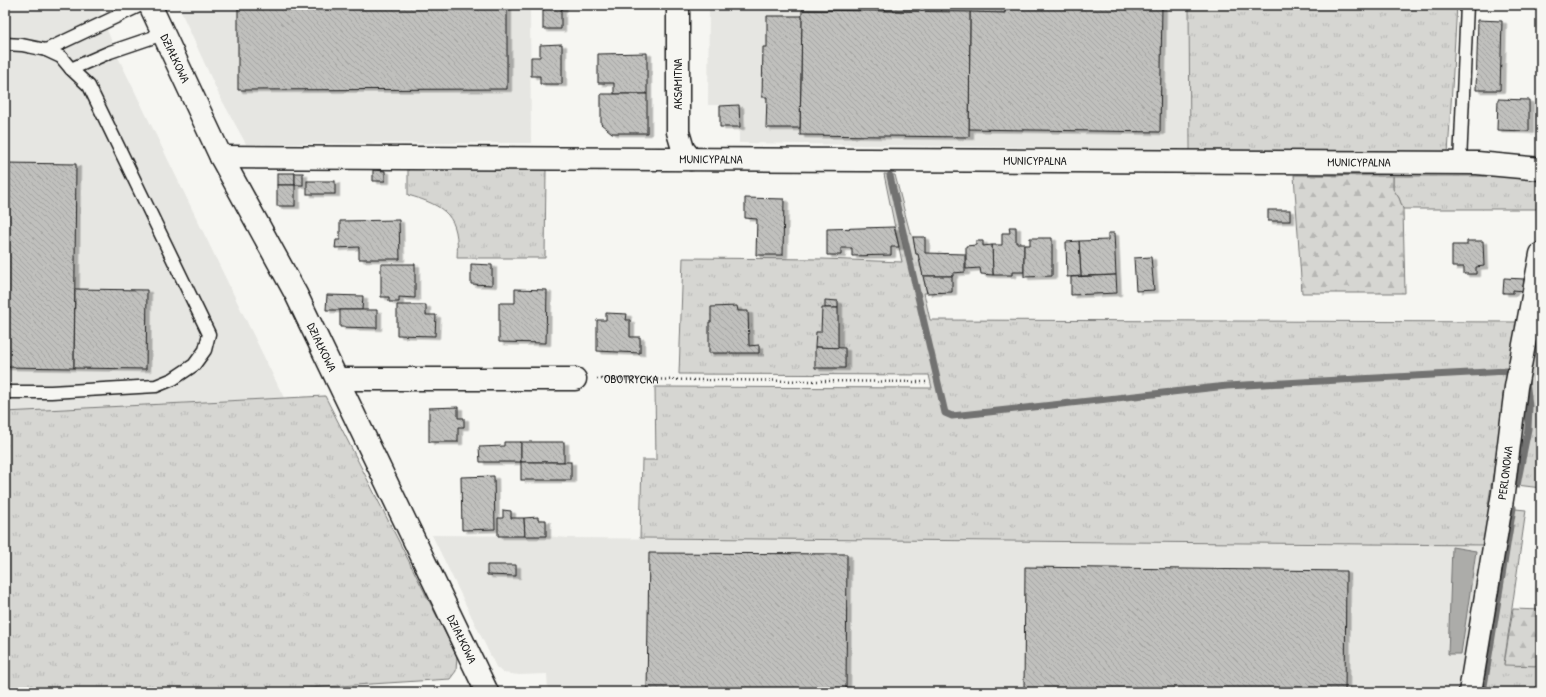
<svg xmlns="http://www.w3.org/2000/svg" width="1546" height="697" font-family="'Patrick Hand',sans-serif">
	<defs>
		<pattern id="grass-tufts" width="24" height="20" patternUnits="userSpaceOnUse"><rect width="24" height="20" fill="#d6d6d2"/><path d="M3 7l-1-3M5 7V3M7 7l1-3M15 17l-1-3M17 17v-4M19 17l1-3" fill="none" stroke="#b7b7b4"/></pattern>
		<pattern id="forest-firs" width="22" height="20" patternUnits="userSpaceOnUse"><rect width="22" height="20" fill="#d6d6d2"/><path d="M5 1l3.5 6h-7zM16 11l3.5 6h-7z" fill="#b7b7b4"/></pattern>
		<pattern id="building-back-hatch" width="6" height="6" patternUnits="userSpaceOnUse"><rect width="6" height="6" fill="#c0c0bd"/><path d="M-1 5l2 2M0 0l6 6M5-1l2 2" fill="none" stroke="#a4a4a2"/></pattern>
		<filter id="shadow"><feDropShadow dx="4.5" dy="2.5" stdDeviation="0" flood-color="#0004"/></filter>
	</defs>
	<rect width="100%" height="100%" fill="#f6f6f2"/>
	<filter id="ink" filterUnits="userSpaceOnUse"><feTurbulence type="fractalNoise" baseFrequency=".025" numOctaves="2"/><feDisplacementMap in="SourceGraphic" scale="8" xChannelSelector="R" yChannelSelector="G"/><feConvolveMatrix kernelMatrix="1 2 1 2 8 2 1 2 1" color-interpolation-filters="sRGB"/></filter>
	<g filter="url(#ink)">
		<!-- built -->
		<g fill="#e6e6e2">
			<polygon points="5,5 99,5 99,10 118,57 284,398 5,412"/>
			<polygon points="178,5 530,5 531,143 246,144 218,93"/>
			<polygon points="709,5 1189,5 1189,150 739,143 739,105 708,105"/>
			<polygon points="432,535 546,536 568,538 1488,545 1464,692 548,692 547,674 519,675 503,673 496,667"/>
		</g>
		<!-- grass -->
		<g fill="url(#grass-tufts)" stroke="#797977">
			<polygon points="1189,5 1457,5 1448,154 1190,150"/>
			<path d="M408,169h138l-1,89h-88c3,-42 -11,-52 -49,-63z"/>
			<polygon points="884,174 895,175 909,229 913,237 916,254 918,254 927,293 924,293 930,320 1521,322 1500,464 1495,464 1488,504 1494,506 1488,545 640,538 642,460 656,460 655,387 932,388 929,375 679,374 683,258 823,259 902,262"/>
			<polygon points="1393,176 1533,176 1541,180 1541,202 1539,209 1403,209 1399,198 1393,189"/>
			<polygon points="1541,295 1541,488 1509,484"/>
			<polygon points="325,396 457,656 456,671 450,679 245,692 5,692 5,412"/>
			<polygon points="1505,508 1526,510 1504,664 1541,666 1541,692 1475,692"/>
		</g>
		<!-- forest -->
		<g fill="url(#forest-firs)" stroke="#797977">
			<polygon points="1294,175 1393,176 1393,189 1399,198 1403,209 1405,293 1302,293"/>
			<polygon points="1513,609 1541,610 1541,666 1504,665"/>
		</g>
		<!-- water -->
		<polygon fill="#acaca9" stroke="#727271" points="1452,547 1476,551 1461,654 1448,654"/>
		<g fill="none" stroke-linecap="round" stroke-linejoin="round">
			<!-- stream -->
			<g stroke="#727271" stroke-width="7">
				<polyline points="890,176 945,413 952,416 1227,386 1507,371"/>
				<polyline points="1517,485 1528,429 1529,406 1526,380"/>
				<polyline points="1483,692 1513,508"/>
			</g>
		</g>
		<!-- building -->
		<g fill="url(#building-back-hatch)" stroke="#1c1c1c" filter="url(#shadow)">
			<polygon points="238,5 507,5 507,89 238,90"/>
			<polygon points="543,5 563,5 562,10 561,10 561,29 543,29"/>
			<polygon points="885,5 941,5 941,12 885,11"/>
			<polygon points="941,5 1006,5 1005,13 941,12"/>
			<polygon points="1006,5 1162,5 1160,132 969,129 970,12 1005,13"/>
			<polygon points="802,10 970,12 969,137 800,135"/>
			<polygon points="767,16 802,16 800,128 766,128 767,97 762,97 763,47 767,47"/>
			<polygon points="1478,20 1502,21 1500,90 1476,90"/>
			<polygon points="562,44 562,84 540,84 540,76 531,76 531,57 540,57 540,45"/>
			<polygon points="647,53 647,94 614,94 614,83 598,83 598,54"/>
			<polygon points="601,94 647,94 647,133 612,133 601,124"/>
			<polygon points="1498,99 1529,100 1529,131 1497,130"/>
			<polygon points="739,105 740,127 720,127 720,106"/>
			<polygon points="5,163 76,164 74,368 5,367"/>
			<polygon points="373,170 385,171 385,181 373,181"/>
			<rect x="277" y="173" width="18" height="12"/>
			<rect x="295" y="173" width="8" height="12"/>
			<rect x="307" y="181" width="28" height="13"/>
			<rect x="277" y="185" width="18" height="21"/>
			<polygon points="745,198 784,199 783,255 756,255 757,219 745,218"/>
			<rect x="1268" y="210" width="22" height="11"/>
			<polygon points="399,220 400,259 359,259 359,247 335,248 336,240 340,240 340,221"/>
			<polygon points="894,227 899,247 891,247 891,255 852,256 852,248 841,248 841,255 827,255 827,229"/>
			<polygon points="1009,227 1016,227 1016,243 1024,243 1024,272 1012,272 1012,275 993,275 992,245 1002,245 1002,233 1010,233"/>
			<polygon points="1108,233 1114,233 1116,275 1081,276 1079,241 1108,240"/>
			<polygon points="913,237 925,237 925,253 965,254 965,272 953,273 953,276 923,276 918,254 916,254"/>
			<polygon points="1030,238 1052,238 1052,276 1024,277 1024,245 1030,245"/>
			<polygon points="976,241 983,241 983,246 992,245 993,275 981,274 980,268 966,269 966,246 976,245"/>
			<polygon points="1079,241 1081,276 1067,277 1066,242"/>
			<polygon points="1467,241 1483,241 1484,266 1476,267 1476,274 1464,274 1464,267 1452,267 1452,245 1467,245"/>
			<polygon points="1151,257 1154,290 1136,291 1134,258"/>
			<polygon points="381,264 415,264 415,298 399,297 399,302 389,302 389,297 381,297"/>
			<polygon points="471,264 492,265 492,285 471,284"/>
			<polygon points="1116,275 1117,293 1071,295 1071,277"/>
			<polygon points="923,276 952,276 952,292 927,293"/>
			<polygon points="1504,278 1524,279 1524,291 1513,290 1513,293 1503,293"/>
			<polygon points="75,289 147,290 146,369 74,368"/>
			<polygon points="515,289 547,290 546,343 499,342 499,303 515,303"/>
			<polygon points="327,295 363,296 362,310 326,310"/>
			<polygon points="825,300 838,301 838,308 825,308"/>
			<polygon points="397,305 426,305 426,315 436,315 435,336 397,335"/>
			<polygon points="737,306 738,311 748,311 749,346 759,345 759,353 709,353 709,322 711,322 711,307"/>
			<polygon points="822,308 838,308 838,348 815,347 816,332 821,332"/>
			<polygon points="340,310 377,310 377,328 340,327"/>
			<polygon points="606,313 627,314 626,320 630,320 630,337 640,337 640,353 597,351 597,320 606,320"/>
			<polygon points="815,347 845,348 845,368 815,368"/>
			<polygon points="458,407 458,418 464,418 464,427 458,427 458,442 429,442 429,408"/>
			<polygon points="504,442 521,442 521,462 480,462 479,447 504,446"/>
			<rect x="521" y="442" width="43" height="20"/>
			<rect x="521" y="462" width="50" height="18"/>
			<polygon points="494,476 495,529 462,530 461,477"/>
			<polygon points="503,510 511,511 511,518 524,518 525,536 498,536 498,518 503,518"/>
			<polygon points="538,517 538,520 546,520 546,536 525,536 524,518"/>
			<polygon points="649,553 847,554 846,692 647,692"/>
			<polygon points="487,565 516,565 516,576 487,575"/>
			<polygon points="1025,567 1346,571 1345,692 1024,692"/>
		</g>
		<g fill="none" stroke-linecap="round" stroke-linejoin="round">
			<!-- lane casing -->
			<g stroke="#1c1c1c" stroke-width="15">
				<g id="lane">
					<polyline points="5,44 22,45 46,50 61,57 71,69 89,86 209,334 205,350 194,365 173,379 156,386 51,392 5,392"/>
					<polyline points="46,50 141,5"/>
					<polyline points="71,69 110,52 163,34"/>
					<polyline points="1460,163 1467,5"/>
				</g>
			</g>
			<!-- street casing -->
			<g stroke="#1c1c1c" stroke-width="25">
				<g id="street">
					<path id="s2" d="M150,5l71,152 75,137 191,398"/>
					<polyline points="678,5 678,132 683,149 691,159"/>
					<path id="s3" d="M221,157l1256,6 64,6"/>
					<polyline points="337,379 575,379"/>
					<path id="s4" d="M1470,692l33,-199 13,-106 25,-133"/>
				</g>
			</g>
			<!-- path -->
			<path stroke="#1c1c1c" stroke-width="2.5" stroke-dasharray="1 3" stroke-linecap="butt" id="s1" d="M597,379l329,3"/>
			<!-- lane -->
			<use href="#lane" stroke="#f6f6f2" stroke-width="12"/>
			<!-- street -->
			<use href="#street" stroke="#f6f6f2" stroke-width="22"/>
		</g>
	</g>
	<g text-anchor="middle" stroke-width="3" stroke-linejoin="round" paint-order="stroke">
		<!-- street labels -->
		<g font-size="12" fill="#1c1c1c" stroke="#f6f6f2">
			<text dy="4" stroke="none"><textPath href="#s2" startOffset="59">DZIAŁKOWA</textPath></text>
			<text transform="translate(678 84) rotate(-90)" y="4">AKSAMITNA</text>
			<text dy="4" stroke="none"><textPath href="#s3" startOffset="490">MUNICYPALNA</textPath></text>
			<text dy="4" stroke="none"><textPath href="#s3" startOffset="814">MUNICYPALNA</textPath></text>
			<text dy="4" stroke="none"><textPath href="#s3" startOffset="1138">MUNICYPALNA</textPath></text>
			<text dy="4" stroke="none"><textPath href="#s2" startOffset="383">DZIAŁKOWA</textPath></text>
			<text dy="4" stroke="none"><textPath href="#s1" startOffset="34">OBOTRYCKA</textPath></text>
			<text dy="4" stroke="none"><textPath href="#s4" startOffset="222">PERLONOWA</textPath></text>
			<text dy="4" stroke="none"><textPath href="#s2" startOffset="707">DZIAŁKOWA</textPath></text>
		</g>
	</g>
	<!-- margin -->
	<rect width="1546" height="697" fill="none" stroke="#f6f6f2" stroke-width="20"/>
	<rect x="10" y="10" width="1526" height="677" fill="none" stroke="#1c1c1c" stroke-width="1.5" filter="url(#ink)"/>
</svg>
